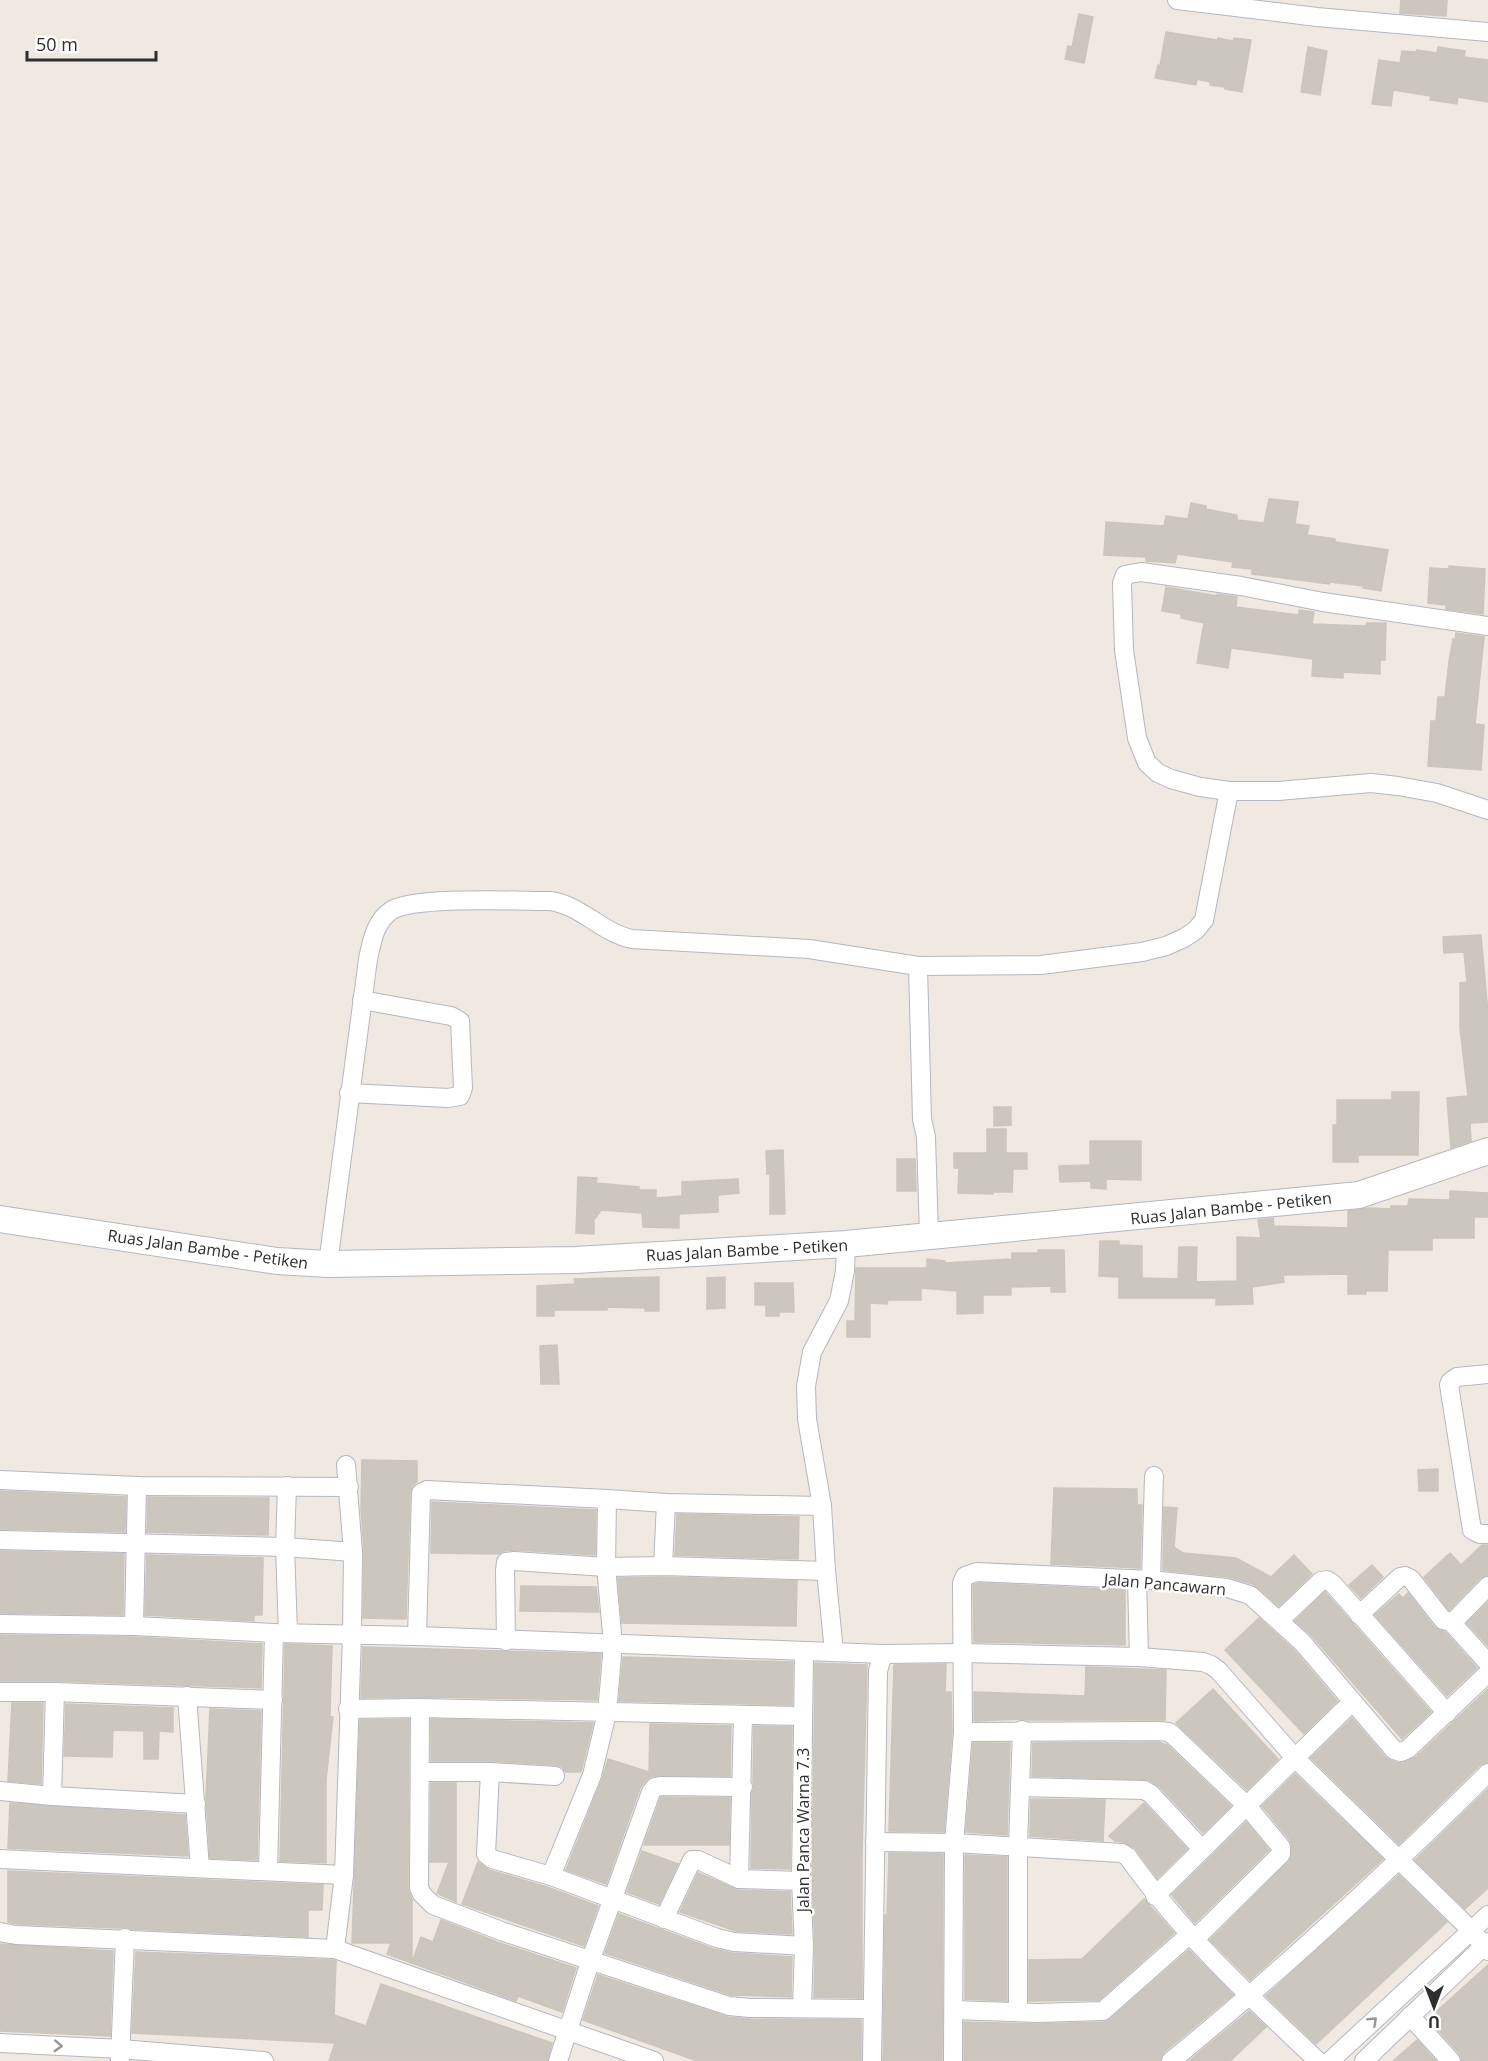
<svg xmlns="http://www.w3.org/2000/svg" width="1488" height="2061" font-family="'Open Sans',sans-serif">
	<rect width="100%" height="100%" fill="#efe9e1"/>
	<!-- building -->
	<g fill="#cbc7bf" stroke="#cbc5ba" stroke-width="1.5">
		<polygon points="1401,0 1447,0 1446,16 1400,13"/>
		<polygon points="1079,14 1093,17 1084,63 1065,59 1068,46 1072,47"/>
		<polygon points="1166,32 1217,40 1218,38 1233,41 1234,38 1251,40 1242,92 1225,89 1225,87 1210,85 1210,82 1197,79 1196,85 1155,78 1158,65 1160,66"/>
		<polygon points="1308,47 1327,51 1320,95 1301,92"/>
		<polygon points="1438,47 1465,51 1464,57 1488,60 1488,102 1458,97 1457,104 1430,100 1431,96 1393,90 1391,106 1372,104 1379,60 1400,63 1402,51 1416,52 1417,50 1437,53"/>
		<polygon points="1269,499 1298,502 1295,524 1309,526 1307,535 1335,539 1335,542 1388,550 1381,591 1363,588 1364,586 1330,582 1329,584 1252,574 1252,569 1232,567 1233,562 1177,554 1175,563 1146,561 1146,557 1104,555 1106,522 1164,526 1166,516 1188,519 1191,503 1206,506 1206,509 1237,515 1237,520 1264,523"/>
		<polygon points="1449,566 1485,569 1483,614 1446,609 1446,605 1428,603 1430,568 1449,569"/>
		<polygon points="1166,587 1217,596 1217,594 1237,597 1236,607 1299,615 1299,610 1314,612 1312,624 1366,626 1367,623 1386,623 1385,660 1380,660 1380,674 1343,672 1343,678 1312,676 1313,659 1231,648 1228,668 1197,663 1204,623 1181,618 1181,614 1162,611"/>
		<polygon points="1456,633 1484,637 1475,724 1484,725 1481,770 1428,766 1431,721 1436,721 1438,697 1445,697 1449,661 1453,639 1455,640"/>
		<polygon points="1481,935 1488,1013 1488,1122 1470,1123 1471,1141 1451,1148 1447,1098 1468,1096 1460,1028 1460,983 1467,982 1464,952 1444,953 1443,937"/>
		<polygon points="1392,1092 1419,1092 1418,1155 1358,1155 1358,1162 1333,1162 1333,1125 1337,1125 1337,1100 1392,1100"/>
		<polygon points="994,1107 1011,1107 1011,1125 994,1126"/>
		<polygon points="987,1129 1006,1129 1006,1153 1027,1153 1027,1169 1013,1169 1012,1192 993,1192 993,1194 958,1193 959,1168 954,1168 954,1153 987,1153"/>
		<polygon points="1090,1141 1141,1141 1141,1180 1106,1179 1106,1189 1091,1188 1091,1181 1060,1182 1059,1166 1090,1165"/>
		<polygon points="783,1150 785,1214 770,1214 770,1174 767,1174 766,1151"/>
		<polygon points="897,1159 915,1159 916,1191 897,1191"/>
		<polygon points="578,1177 597,1178 596,1183 639,1187 639,1190 656,1190 656,1198 682,1196 682,1182 738,1179 739,1193 718,1195 718,1212 679,1214 679,1228 643,1227 642,1213 601,1210 594,1220 594,1234 576,1233"/>
		<polygon points="1450,1191 1488,1193 1488,1217 1474,1217 1474,1238 1432,1238 1432,1250 1388,1250 1387,1291 1366,1291 1366,1294 1348,1294 1348,1274 1283,1275 1284,1282 1252,1287 1253,1304 1216,1305 1216,1298 1119,1298 1119,1277 1099,1276 1100,1241 1119,1241 1119,1245 1142,1246 1142,1278 1178,1279 1179,1247 1197,1247 1196,1282 1237,1281 1237,1237 1261,1238 1258,1220 1273,1218 1274,1226 1348,1228 1348,1211 1370,1208 1391,1209 1391,1206 1408,1206 1409,1199 1450,1200"/>
		<polygon points="1038,1250 1064,1250 1065,1292 1051,1292 1051,1286 1011,1287 1011,1295 983,1295 983,1313 957,1314 957,1291 921,1288 921,1300 888,1300 887,1304 870,1303 870,1337 847,1337 847,1321 855,1321 856,1268 927,1268 927,1259 945,1261 945,1263 1012,1259 1012,1253 1038,1253"/>
		<polygon points="659,1277 659,1311 645,1311 645,1308 607,1307 607,1310 554,1310 554,1316 537,1316 537,1286 575,1284 574,1279"/>
		<polygon points="725,1277 725,1308 707,1309 707,1278"/>
		<polygon points="755,1283 793,1283 794,1312 779,1312 779,1316 766,1316 766,1305 755,1305"/>
		<polygon points="557,1345 559,1384 541,1384 540,1346"/>
		<polygon points="362,1460 417,1461 417,1482 412,1486 410,1493 406,1619 363,1618 364,1552 361,1508"/>
		<polygon points="1438,1469 1438,1491 1419,1491 1418,1470"/>
		<polygon points="1054,1488 1137,1489 1137,1505 1142,1505 1140,1568 1051,1564"/>
		<polygon points="0,1491 126,1497 125,1532 0,1529"/>
		<polygon points="148,1497 269,1498 268,1535 147,1532"/>
		<polygon points="432,1502 596,1510 595,1555 515,1550 504,1551 498,1554 431,1553"/>
		<polygon points="1164,1507 1177,1508 1174,1547 1183,1553 1236,1558 1271,1577 1294,1555 1312,1574 1279,1606 1253,1584 1228,1577 1163,1570"/>
		<polygon points="677,1514 799,1517 798,1559 675,1555"/>
		<polygon points="1482,1545 1488,1545 1488,1575 1480,1578 1449,1610 1424,1577 1450,1553 1461,1565"/>
		<polygon points="0,1551 124,1554 123,1615 0,1613"/>
		<polygon points="147,1555 263,1558 262,1615 254,1615 254,1621 145,1615"/>
		<polygon points="1372,1565 1383,1577 1361,1598 1349,1585"/>
		<polygon points="663,1577 797,1581 796,1626 622,1623 618,1578"/>
		<polygon points="979,1583 1125,1590 1125,1645 974,1642 973,1585"/>
		<polygon points="521,1586 596,1587 599,1612 520,1611"/>
		<polygon points="1325,1592 1431,1712 1402,1739 1311,1635 1295,1621"/>
		<polygon points="1408,1593 1434,1627 1445,1632 1477,1668 1447,1696 1375,1615 1399,1594 1403,1598"/>
		<polygon points="1488,1602 1488,1646 1467,1623"/>
		<polygon points="1259,1618 1294,1650 1337,1701 1304,1734 1225,1650"/>
		<polygon points="0,1635 134,1637 262,1644 261,1688 55,1681 0,1681"/>
		<polygon points="285,1644 332,1646 330,1713 330,1717 333,1717 326,1779 326,1863 280,1861"/>
		<polygon points="363,1647 601,1654 597,1700 420,1697 361,1698"/>
		<polygon points="623,1657 793,1662 792,1705 619,1701"/>
		<polygon points="815,1663 867,1665 862,1853 862,1998 814,1997 815,1946 812,1881"/>
		<polygon points="946,1664 945,1692 951,1692 952,1732 944,1832 889,1831 894,1665"/>
		<polygon points="1086,1667 1166,1670 1165,1720 1028,1720 1022,1719 974,1721 974,1692 1085,1696"/>
		<polygon points="1213,1689 1278,1759 1247,1790 1176,1723"/>
		<polygon points="1488,1689 1488,1762 1480,1765 1399,1844 1311,1758 1352,1718 1386,1758 1398,1763 1405,1762 1416,1757"/>
		<polygon points="12,1703 43,1703 41,1784 8,1781"/>
		<polygon points="66,1704 173,1708 173,1732 159,1731 158,1759 144,1759 144,1731 113,1730 112,1757 64,1756"/>
		<polygon points="210,1709 261,1711 257,1860 210,1858 206,1798"/>
		<polygon points="409,1719 408,1888 412,1900 412,1963 421,1937 433,1942 441,1920 500,1943 576,1968 562,2012 518,1996 516,2001 387,1954 391,1943 352,1943 360,1720"/>
		<polygon points="431,1719 593,1723 593,1724 581,1772 565,1772 562,1767 556,1765 490,1761 431,1761"/>
		<polygon points="650,1724 731,1726 730,1776 652,1776 646,1780 640,1788 606,1884 566,1870 602,1779 608,1759 649,1772"/>
		<polygon points="754,1726 792,1727 790,1869 751,1868 752,1793 754,1788 753,1781"/>
		<polygon points="1158,1742 1167,1745 1231,1806 1203,1833 1159,1786 1149,1780 1032,1776 1033,1743"/>
		<polygon points="973,1743 1010,1743 1007,1835 966,1832"/>
		<polygon points="1295,1774 1383,1859 1250,1980 1210,1940 1291,1859 1292,1847 1290,1840 1262,1806"/>
		<polygon points="431,1783 456,1783 456,1902 437,1893 449,1862 430,1862"/>
		<polygon points="1488,1789 1488,1888 1465,1909 1415,1860"/>
		<polygon points="661,1797 730,1798 729,1845 644,1845"/>
		<polygon points="1031,1799 1105,1800 1103,1841 1030,1836"/>
		<polygon points="10,1803 185,1815 188,1856 8,1848"/>
		<polygon points="1144,1803 1187,1849 1157,1878 1135,1848 1123,1842 1115,1841 1109,1836"/>
		<polygon points="1246,1822 1269,1850 1195,1923 1172,1895"/>
		<polygon points="642,1851 678,1864 659,1904 627,1892"/>
		<polygon points="889,1853 943,1854 942,2061 883,2061 885,1915 887,1915"/>
		<polygon points="965,1855 1007,1857 1007,2001 965,1999"/>
		<polygon points="478,1862 489,1870 547,1887 598,1906 584,1946 462,1904"/>
		<polygon points="8,1871 323,1885 322,1910 308,1910 308,1937 131,1929 126,1927 119,1928 17,1924 8,1922"/>
		<polygon points="698,1873 738,1890 790,1892 792,1934 736,1931 680,1912"/>
		<polygon points="1399,1875 1447,1922 1316,2044 1266,1996"/>
		<polygon points="1144,1899 1174,1933 1099,2000 1029,2001 1029,1960 1082,1959"/>
		<polygon points="619,1914 714,1949 733,1953 792,1957 791,1997 731,1995 605,1953"/>
		<polygon points="0,1944 113,1951 110,2036 0,2031"/>
		<polygon points="1189,1950 1233,1995 1164,2052 1160,2061 964,2061 964,2022 1038,2024 1104,2022 1110,2019"/>
		<polygon points="136,1952 333,1960 336,1961 334,2015 366,2026 381,1984 552,2043 547,2061 329,2061 335,2043 132,2033"/>
		<polygon points="1488,1965 1488,2061 1462,2061 1459,2053 1428,2019"/>
		<polygon points="598,1975 728,2017 750,2019 861,2020 861,2061 697,2061 583,2020"/>
		<polygon points="1249,2011 1266,2027 1230,2061 1189,2061"/>
		<polygon points="1417,2040 1436,2061 1393,2061"/>
	</g>
	<g fill="none" stroke-linecap="round" stroke-linejoin="round">
		<!-- street casing -->
		<g stroke="#b4b7c1" stroke-width="20">
			<g id="street">
				<polyline points="1177,0 1317,17 1488,32"/>
				<polyline points="1488,626 1323,602 1241,586 1141,572 1125,575 1122,583 1124,650 1137,738 1147,763 1158,773 1171,779 1200,787 1229,791 1278,791 1371,783 1398,786 1437,793 1488,810"/>
				<polyline points="918,966 922,1119 926,1137 929,1236"/>
				<polyline points="349,1093 448,1098 460,1096 463,1088 460,1021 451,1016 362,1000"/>
				<path d="M328,1264l40,-305c4,-18 7,-38 24,-49 24,-14 126,-9 158,-9 31,4 52,32 82,38l177,10 109,17 123,-1 101,-13 24,-6 18,-8 12,-8 8,-10 25,-129"/>
				<polyline points="1488,1374 1457,1377 1450,1382 1449,1385 1472,1530 1480,1534 1488,1534"/>
				<polyline points="0,1480 137,1486 349,1487"/>
				<polyline points="287,1486 285,1547 288,1633"/>
				<polyline points="0,1540 285,1547 353,1552"/>
				<polyline points="663,1566 666,1503"/>
				<polyline points="1137,1580 1139,1657"/>
				<polyline points="1151,1580 1154,1476"/>
				<polyline points="1359,1615 1400,1577 1405,1576 1411,1579 1443,1620 1451,1622 1488,1663"/>
				<polyline points="1280,1620 1321,1581 1327,1580 1333,1584 1447,1713"/>
				<polyline points="1451,1622 1456,1619 1488,1586"/>
				<polyline points="0,1624 134,1626 274,1633 417,1636 883,1654 963,1653 1139,1657 1203,1662 1211,1665 1218,1670 1296,1759 1471,1930 1488,1951"/>
				<polyline points="134,1626 137,1486"/>
				<polyline points="417,1636 421,1493 427,1490 607,1499"/>
				<polyline points="506,1641 505,1570 506,1562 514,1561 606,1567 663,1566 826,1571"/>
				<polyline points="834,1652 826,1571 822,1506 807,1419 806,1386 812,1352 839,1301 845,1271 846,1244"/>
				<polyline points="0,1692 55,1692 273,1700"/>
				<polyline points="187,1696 200,1868"/>
				<polyline points="420,1708 419,1888 422,1894 433,1905 504,1932 729,2006 750,2008 873,2009"/>
				<polyline points="348,1709 420,1708 803,1716"/>
				<polyline points="963,1732 1159,1731 1169,1732 1175,1737 1247,1806 1281,1847 1281,1854 1194,1940"/>
				<polyline points="420,1772 490,1772 555,1776"/>
				<polyline points="490,1772 486,1854 492,1859 551,1876"/>
				<polyline points="1020,1787 1144,1790 1151,1794 1202,1849"/>
				<polyline points="0,1791 52,1796 196,1804"/>
				<polyline points="52,1796 55,1692"/>
				<path d="M875,1842l79,1 168,10 6,4c54,77 122,140 190,204"/>
				<polyline points="0,1859 344,1875"/>
				<polyline points="268,1871 274,1633"/>
				<polyline points="739,1879 743,1715"/>
				<polyline points="1155,1896 1352,1702"/>
				<polyline points="664,1919 692,1860 698,1860 739,1879 801,1881"/>
				<polyline points="0,1932 16,1935 335,1949 654,2061"/>
				<polyline points="804,1946 734,1942 717,1938 551,1876 592,1775 607,1713 613,1644 606,1567 607,1499 666,1503 822,1506"/>
				<polyline points="335,1949 344,1875 352,1635 353,1552 346,1465"/>
				<polyline points="802,2008 804,1946 801,1881 804,1651"/>
				<polyline points="954,2010 1038,2013 1103,2011 1189,1935"/>
				<polyline points="1018,2011 1018,1846 1022,1730"/>
				<polyline points="1410,2016 1451,2061"/>
				<polyline points="0,2043 121,2049 264,2061"/>
				<polyline points="120,2059 125,1938"/>
				<polyline points="558,2061 591,1959 651,1792 655,1787 660,1786 743,1787"/>
				<polyline points="872,2061 878,1671 883,1654"/>
				<polyline points="953,2061 954,1843 963,1732 962,1583 965,1576 977,1572 1151,1580 1227,1588 1250,1595 1302,1642 1394,1750 1401,1752 1408,1749 1488,1673"/>
				<path d="M1171,2061c111,-90 215,-187 317,-288"/>
				<polyline points="1330,2061 1488,1915"/>
				<polyline points="1364,2061 1488,1942"/>
			</g>
		</g>
		<!-- secondary casing -->
		<g stroke="#b4b7c1" stroke-width="28">
			<polyline id="secondary" points="0,1219 277,1261 328,1264 576,1260 846,1244 1359,1195 1488,1151"/>
		</g>
		<!-- street -->
		<use href="#street" stroke="#fff" stroke-width="18"/>
		<!-- secondary -->
		<use href="#secondary" stroke="#fff" stroke-width="26"/>
	</g>
	<!-- one-way arrows -->
	<defs><path id="oneway-chevron" d="M-2-3.5L2.5 0L-2 3.5" fill="none" stroke-width="1.6" stroke-linecap="round" stroke-linejoin="round" transform="scale(1.5)"/></defs>
	<g stroke="#969696">
		<use href="#oneway-chevron" transform="translate(1373 2021) rotate(-43)"/>
		<use href="#oneway-chevron" transform="translate(58 2046) rotate(3)"/>
	</g>
	<g text-anchor="middle" stroke-width="5" stroke-linejoin="round" paint-order="stroke">
		<!-- street labels -->
		<g font-size="16" fill="#2e2e2e" stroke="#fff">
			<text transform="translate(1231 1208) rotate(-6)" y="6">Ruas Jalan Bambe - Petiken</text>
			<text transform="translate(208 1249) rotate(8)" y="6">Ruas Jalan Bambe - Petiken</text>
			<text transform="translate(747 1250) rotate(-3)" y="6">Ruas Jalan Bambe - Petiken</text>
			<text transform="translate(1165 1584) rotate(5)" y="6">Jalan Pancawarn</text>
			<text transform="translate(803 1830) rotate(-90)" y="6">Jalan Panca Warna 7.3</text>
		</g>
	</g>
	<!-- north arrow -->
	<g transform="translate(1434 2007) rotate(180)" stroke="#ffffff" stroke-width="4.5" paint-order="stroke">
	<path d="M0-4.5L10 22L0 15L-10 22Z" fill="#2e2e2e"/>
	<text y="-9" font-size="16" font-weight="bold" text-anchor="middle" fill="#2e2e2e">U</text>
	</g>
	<!-- scale -->
	<path d="M27 51v9h129v-9" fill="none" stroke="#2e2e2e" stroke-width="3"/>
	<text x="36" y="51" font-size="18" fill="#2e2e2e" stroke="#ffffff" stroke-width="4.5" paint-order="stroke">50 m</text>
</svg>
